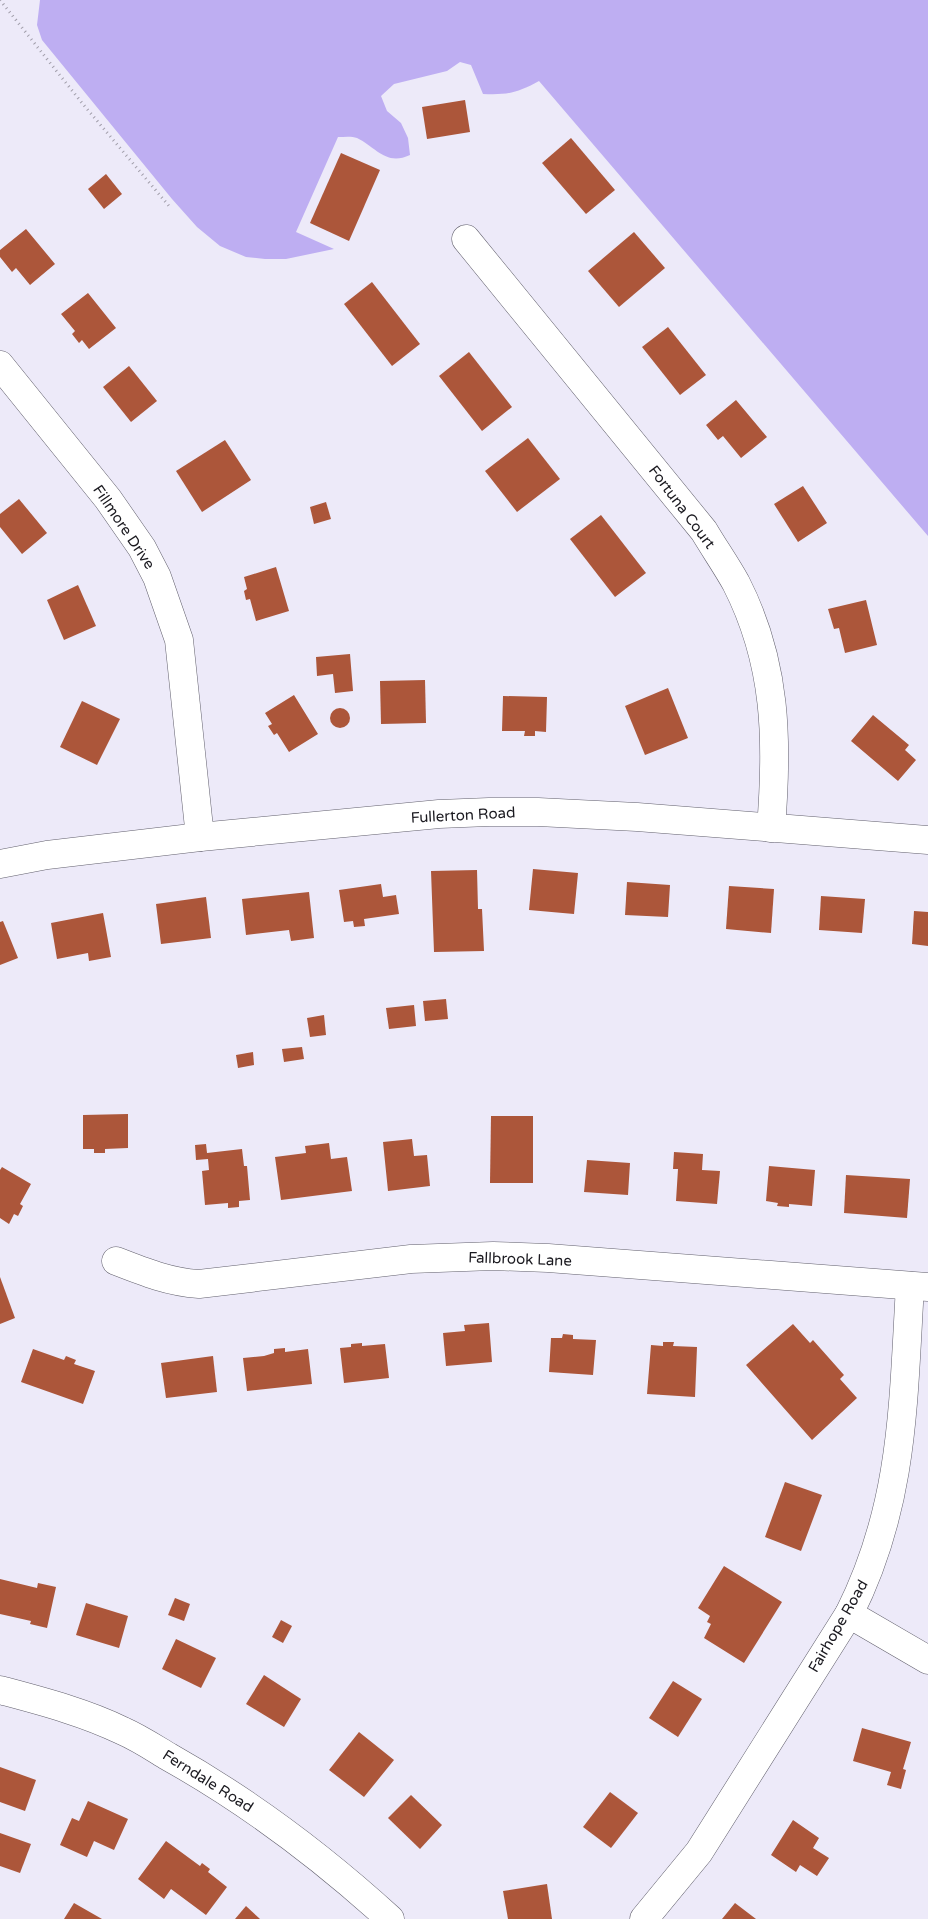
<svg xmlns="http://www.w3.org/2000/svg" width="928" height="1919" font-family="'Varela Round',sans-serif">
	<rect width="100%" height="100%" fill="#edeaf9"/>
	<!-- forest -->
	<path fill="#beaef2" d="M40,0h888v536l-389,-455c-22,12 -31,14 -56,13l-12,-29 -11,-3 -13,9 -53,13 -13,12 6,15 14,12 7,15 2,17c-24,11 -33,-7 -53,-17 -5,-2 -13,-1 -19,-1l-42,95 38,17 -48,10h-21l-19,-2 -26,-11 -23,-19 -25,-28 -130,-159 -5,-15z"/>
	<!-- building -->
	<g fill="#ac563a">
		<polygon points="465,100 470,132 427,139 422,107"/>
		<polygon points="571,138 615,190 586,214 542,163"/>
		<polygon points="341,153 380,170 349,241 310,223"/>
		<polygon points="106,174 122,194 104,209 88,189"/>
		<polygon points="26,229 55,264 30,285 16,268 12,272 0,257 0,250"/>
		<polygon points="634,232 665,268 619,307 588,271"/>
		<polygon points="372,282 420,344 392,366 344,304"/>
		<polygon points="88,293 116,328 89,349 82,340 79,343 72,334 75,331 61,314"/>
		<polygon points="668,327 706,375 680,395 642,347"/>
		<polygon points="469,352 512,407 482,431 439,376"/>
		<polygon points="129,366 157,401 131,422 103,387"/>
		<polygon points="736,400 767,437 741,458 723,436 718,440 706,425"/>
		<polygon points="528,438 560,479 517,512 485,471"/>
		<polygon points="225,440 251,480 202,512 176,471"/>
		<polygon points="803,486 827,523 798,542 774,504"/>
		<polygon points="19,499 47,533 22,554 0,527 0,514"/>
		<polygon points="326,502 331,519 314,524 310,507"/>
		<polygon points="601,515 646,573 615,597 570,539"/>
		<polygon points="276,567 289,611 256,621 250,599 246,600 244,591 247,589 244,577"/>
		<polygon points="78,585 96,626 64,640 47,600"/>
		<polygon points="866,600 877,645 845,653 839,628 834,629 828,609"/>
		<polygon points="350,654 353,691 335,693 333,674 317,676 316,657"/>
		<polygon points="425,680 426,723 381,724 380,681"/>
		<polygon points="668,688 688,738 645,755 625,706"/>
		<polygon points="294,695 318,734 289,752 277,733 274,735 268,726 272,724 265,713"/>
		<polygon points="503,696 547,697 546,732 535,731 535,736 524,736 525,731 502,731"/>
		<polygon points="82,701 120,719 97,765 60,747"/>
		<circle cx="340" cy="718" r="10"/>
		<polygon points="873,715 909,745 905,750 916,760 898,781 851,741"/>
		<polygon points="533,869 578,873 574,914 529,910"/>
		<polygon points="477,870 478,909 482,909 484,951 434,952 431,871"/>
		<polygon points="627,882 670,885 668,917 625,915"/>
		<polygon points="381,884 383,897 396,895 399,914 364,919 365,926 354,927 353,921 344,922 339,890"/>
		<polygon points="729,886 774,889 771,933 726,929"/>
		<polygon points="309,892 314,938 291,941 289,930 246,935 242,899"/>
		<polygon points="821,896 865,899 862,933 819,930"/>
		<polygon points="206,897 211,938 161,944 156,904"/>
		<polygon points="914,911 928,912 928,946 912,944"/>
		<polygon points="103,913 111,957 89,961 88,953 57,959 51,923"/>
		<polygon points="3,921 18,958 0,965 0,922"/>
		<polygon points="446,999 448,1019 425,1021 423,1001"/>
		<polygon points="414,1005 416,1026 389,1029 386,1008"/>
		<polygon points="324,1015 326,1035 310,1037 307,1018"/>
		<polygon points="302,1047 304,1059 284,1062 282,1049"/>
		<polygon points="253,1052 254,1065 238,1068 236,1055"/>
		<polygon points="128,1114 128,1148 105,1149 105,1153 94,1153 94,1149 83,1149 83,1115"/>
		<polygon points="491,1116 533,1116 533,1183 490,1183"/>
		<polygon points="412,1139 414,1156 427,1155 430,1186 388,1191 383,1142"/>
		<polygon points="329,1143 331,1159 347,1157 352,1191 281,1200 275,1157 306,1153 305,1146"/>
		<polygon points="206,1144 207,1153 242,1149 244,1166 247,1166 250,1200 239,1201 239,1207 228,1208 228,1203 205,1205 202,1171 209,1170 208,1159 196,1160 195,1145"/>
		<polygon points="674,1152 703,1154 702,1170 720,1171 717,1204 676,1201 678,1169 673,1169"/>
		<polygon points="587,1160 630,1163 628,1195 584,1192"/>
		<polygon points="769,1166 815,1170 812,1206 789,1204 789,1207 777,1206 778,1203 766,1201"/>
		<polygon points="2,1167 31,1184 20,1204 23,1206 18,1216 14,1214 9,1224 0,1218 0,1170"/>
		<polygon points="846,1175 910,1179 907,1218 844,1213"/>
		<polygon points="0,1277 15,1318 0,1324"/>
		<polygon points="489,1323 492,1362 446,1366 443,1333 465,1331 464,1325"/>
		<polygon points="793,1324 810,1343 813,1340 844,1375 840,1379 857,1398 812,1440 746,1365"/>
		<polygon points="563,1334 573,1335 573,1339 596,1340 593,1375 549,1372 551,1338 562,1338"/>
		<polygon points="663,1342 674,1342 673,1346 697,1347 695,1397 647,1394 651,1345 663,1346"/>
		<polygon points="362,1343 362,1346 385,1344 389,1378 344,1383 340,1348 351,1347 351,1344"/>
		<polygon points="285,1348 285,1352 308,1349 312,1384 247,1391 243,1358 264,1356 274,1353 274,1349"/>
		<polygon points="33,1349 64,1360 66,1356 76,1360 74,1364 95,1371 83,1404 21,1382"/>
		<polygon points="213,1356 217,1392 166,1398 161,1363"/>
		<polygon points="785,1482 822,1495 801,1551 765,1537"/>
		<polygon points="724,1566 782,1602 744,1663 704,1638 711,1624 707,1622 710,1616 698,1608"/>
		<polygon points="0,1579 37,1588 38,1583 56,1587 47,1628 30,1624 31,1621 0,1614"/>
		<polygon points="175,1598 190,1604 184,1621 168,1615"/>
		<polygon points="86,1603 128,1616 119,1648 76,1635"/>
		<polygon points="281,1620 292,1626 283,1643 272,1637"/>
		<polygon points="176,1639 216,1658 201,1688 162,1669"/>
		<polygon points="264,1675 301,1699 284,1727 246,1704"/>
		<polygon points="673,1681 702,1699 678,1737 649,1718"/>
		<polygon points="862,1728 911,1742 903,1769 906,1770 901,1789 887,1785 891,1772 853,1761"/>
		<polygon points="359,1732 394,1760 364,1797 329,1770"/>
		<polygon points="0,1767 36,1780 25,1811 0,1802"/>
		<polygon points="610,1792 638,1813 611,1848 583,1827"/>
		<polygon points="411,1795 442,1825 420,1849 388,1818"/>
		<polygon points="88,1801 128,1819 114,1850 94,1841 87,1857 60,1845 72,1818 79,1821"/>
		<polygon points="793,1820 819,1838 813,1848 829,1858 817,1876 800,1865 796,1872 771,1855"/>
		<polygon points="0,1833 31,1844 20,1873 0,1866"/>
		<polygon points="166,1841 200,1866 202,1863 210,1869 208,1872 227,1887 206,1915 171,1889 164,1899 138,1879"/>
		<polygon points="547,1884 552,1919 508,1919 503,1891"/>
		<polygon points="74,1903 102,1919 64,1919"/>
		<polygon points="735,1903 756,1919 722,1919"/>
		<polygon points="246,1906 260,1919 235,1919"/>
	</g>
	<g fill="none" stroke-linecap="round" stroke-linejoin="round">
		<!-- minor casing -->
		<g stroke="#62606d" stroke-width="29">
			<g id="minor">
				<path d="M466,239l238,292c10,17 22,34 32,52 41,80 42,158 35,245"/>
				<polyline points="0,365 108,499 142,548 157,577 179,640 200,837"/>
				<polyline points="0,864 47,855 200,837 439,814 489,812 538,812 637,817 928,840"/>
				<path d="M116,1261c28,11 53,21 83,23l212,-25 82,-3 55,2 380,29"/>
				<polyline points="849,1614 928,1660"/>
				<path d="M0,1690c41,11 84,22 123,41 16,7 31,17 46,26 80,45 153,100 221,162"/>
				<path d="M644,1919l55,-67 150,-238c55,-109 54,-210 61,-328"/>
			</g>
		</g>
		<!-- path -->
		<polyline stroke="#a19eaa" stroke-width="3" stroke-dasharray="1 4" stroke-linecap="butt" points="0,0 82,103 169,206"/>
		<!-- minor -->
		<use href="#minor" stroke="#fff" stroke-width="28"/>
	</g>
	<g text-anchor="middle" stroke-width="4" stroke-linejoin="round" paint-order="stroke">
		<!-- street labels -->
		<g font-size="15" fill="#1b1a20" stroke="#fff">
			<text transform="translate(682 507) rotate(53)" y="5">Fortuna Court</text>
			<text transform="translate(124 527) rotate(56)" y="5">Fillmore Drive</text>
			<text transform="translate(463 815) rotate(-3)" y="5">Fullerton Road</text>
			<text transform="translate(520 1259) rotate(2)" y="5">Fallbrook Lane</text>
			<text transform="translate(838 1626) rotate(-60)" y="5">Fairhope Road</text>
			<text transform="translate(208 1781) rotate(32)" y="5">Ferndale Road</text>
		</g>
	</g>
</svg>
